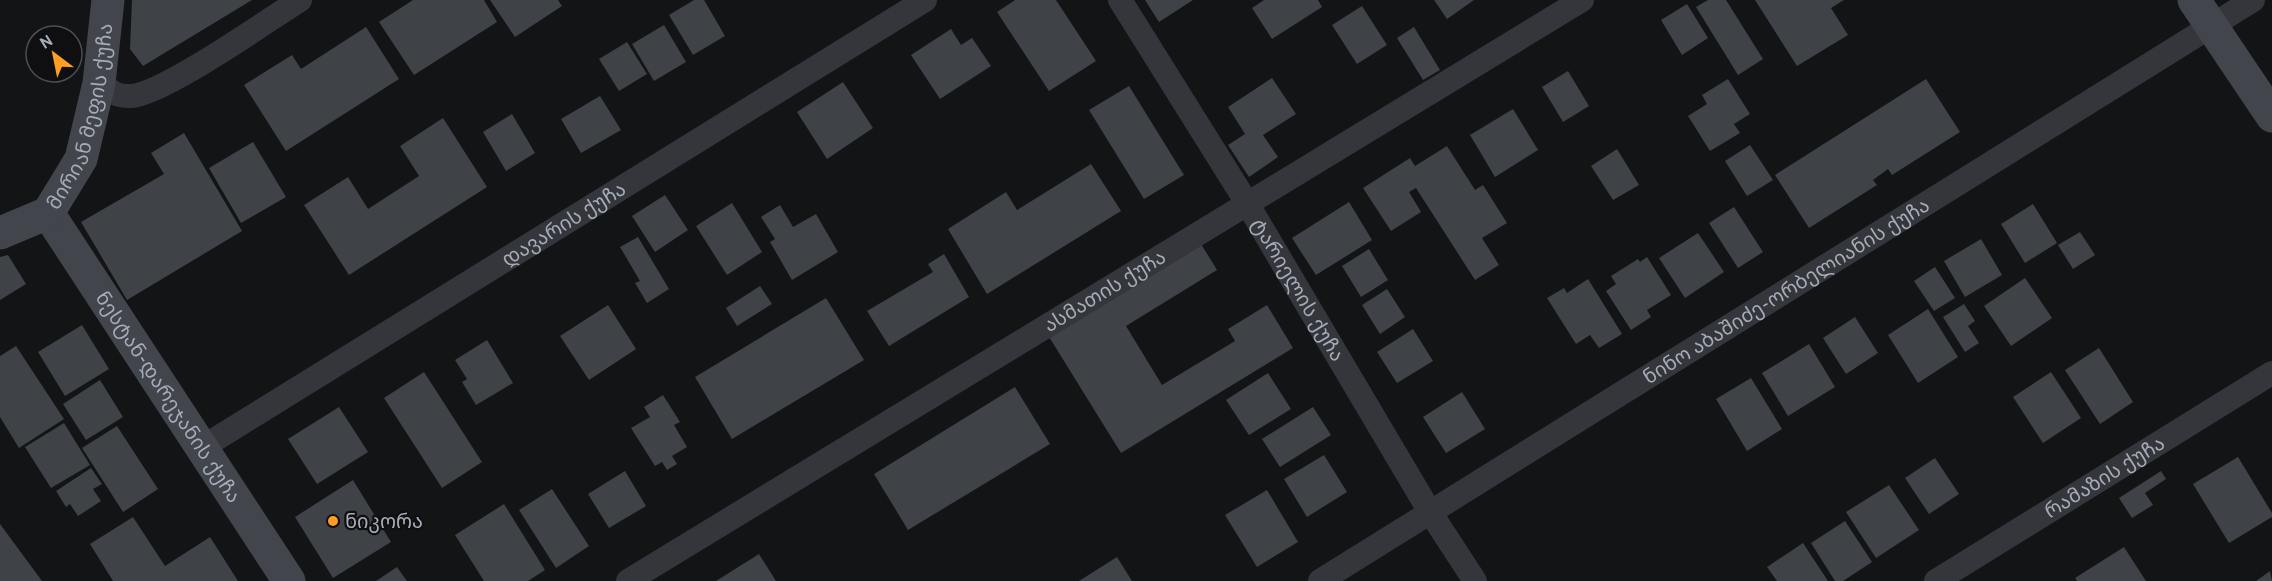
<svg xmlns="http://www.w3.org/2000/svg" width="2272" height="581" font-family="Overpass,'Noto Sans Georgian',sans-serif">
	<rect width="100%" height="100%" fill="#131416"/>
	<!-- building -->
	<g fill="#3f4246">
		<polygon points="132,0 252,0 143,66 130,49"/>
		<polygon points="413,0 484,0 497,22 414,75 379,22"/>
		<polygon points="490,0 558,0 562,6 515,37"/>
		<polygon points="694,0 704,0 725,36 693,55 669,15"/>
		<polygon points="1015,0 1056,0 1096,61 1049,91 997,12"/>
		<polygon points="1145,0 1193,0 1159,22"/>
		<polygon points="1264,0 1318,0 1322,7 1272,39 1252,8"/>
		<polygon points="1434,0 1474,0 1447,19"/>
		<polygon points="1708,0 1726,0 1763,59 1738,75 1696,7"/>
		<polygon points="1755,0 1844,0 1831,8 1848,35 1797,66"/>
		<polygon points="1687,4 1708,38 1682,55 1661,20"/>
		<polygon points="1362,6 1387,45 1357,64 1332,25"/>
		<polygon points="664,25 686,62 654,81 632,44"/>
		<polygon points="366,27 399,79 286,151 244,85 292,55 301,69"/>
		<polygon points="1414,27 1440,70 1423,80 1397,38"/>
		<polygon points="951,29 961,45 972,38 991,66 940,99 911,55"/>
		<polygon points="627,42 647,74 619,91 599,59"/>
		<polygon points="1568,71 1589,106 1563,122 1542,87"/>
		<polygon points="1272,78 1296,114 1263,135 1278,157 1249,177 1228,145 1245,134 1228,107"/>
		<polygon points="1728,79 1750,114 1734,124 1740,133 1710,151 1688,116 1707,104 1702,95"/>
		<polygon points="1926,79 1960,132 1892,175 1888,169 1873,180 1877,185 1809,228 1775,175"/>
		<polygon points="843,82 873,128 827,159 797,112"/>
		<polygon points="1129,86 1184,175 1144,199 1089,110"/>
		<polygon points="600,96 621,130 581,153 561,119"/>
		<polygon points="1513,109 1538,150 1495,177 1470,135"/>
		<polygon points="512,114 535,153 506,171 483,132"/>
		<polygon points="443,118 487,187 349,275 304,205 348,177 368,209 419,176 400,146"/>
		<polygon points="184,133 242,231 127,300 81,222 164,174 151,153"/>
		<polygon points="253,142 286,197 241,223 209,168"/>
		<polygon points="1750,145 1773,180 1747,196 1725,161"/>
		<polygon points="1447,146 1475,190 1483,185 1507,223 1482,238 1499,265 1475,280 1416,188 1409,192 1421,212 1391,231 1363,188 1410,158 1415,166"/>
		<polygon points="1617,149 1639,185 1613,200 1591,166"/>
		<polygon points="1091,164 1121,211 987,294 948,229 1006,192 1017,210"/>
		<polygon points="665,195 688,230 655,252 632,216"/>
		<polygon points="1349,202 1372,240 1316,275 1292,238"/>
		<polygon points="732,203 762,252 727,275 696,226"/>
		<polygon points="2033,204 2057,243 2025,263 2001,224"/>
		<polygon points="780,205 793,227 816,214 838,252 792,280 770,242 775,239 761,217"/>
		<polygon points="1734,207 1763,252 1738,268 1709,223"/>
		<polygon points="2080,232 2095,255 2073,269 2058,245"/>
		<polygon points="1698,233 1724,272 1685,298 1659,258"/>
		<polygon points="638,237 669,289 647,303 635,283 640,281 620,247"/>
		<polygon points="1198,239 1217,270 1126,326 1162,385 1235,341 1228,329 1267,305 1293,348 1121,453 1046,332"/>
		<polygon points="1981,239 2002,275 1965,297 1944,261"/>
		<polygon points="1369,249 1388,280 1361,297 1342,266"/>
		<polygon points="944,254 969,297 889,346 867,311 933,272 928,264"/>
		<polygon points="8,255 26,284 0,300 0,257"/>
		<polygon points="1647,257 1671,295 1647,310 1651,317 1631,330 1606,291 1616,284 1611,276 1638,259 1640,262"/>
		<polygon points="1935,267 1955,298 1934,311 1914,281"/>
		<polygon points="2025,278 2052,318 2011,346 1984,306"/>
		<polygon points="1588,279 1622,334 1599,348 1590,335 1576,344 1547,298 1564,288 1567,293"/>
		<polygon points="760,286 772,304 737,326 726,308"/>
		<polygon points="1387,289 1405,317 1380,334 1362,305"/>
		<polygon points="826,298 864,360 732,439 695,377"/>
		<polygon points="1964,304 1975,321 1968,326 1979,343 1965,352 1943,317"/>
		<polygon points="608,305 636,349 589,380 560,336"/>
		<polygon points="1928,309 1958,357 1918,383 1888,335"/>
		<polygon points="1855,317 1878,353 1846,374 1823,338"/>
		<polygon points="82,325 109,369 65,396 38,352"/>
		<polygon points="1413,329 1433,361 1397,383 1377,352"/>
		<polygon points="487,340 513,383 476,405 462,382 467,379 455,360"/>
		<polygon points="1809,344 1835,387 1788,416 1762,373"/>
		<polygon points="16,346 64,419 19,448 0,417 0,356"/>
		<polygon points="2099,348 2133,402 2100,424 2065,370"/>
		<polygon points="424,372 482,462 442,488 384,398"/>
		<polygon points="2051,372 2081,418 2043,443 2013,397"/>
		<polygon points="1268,373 1291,409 1249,435 1226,400"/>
		<polygon points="1751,378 1782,429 1747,451 1716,399"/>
		<polygon points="100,380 123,417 86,440 63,404"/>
		<polygon points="1015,387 1050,444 908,530 874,474"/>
		<polygon points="1462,392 1485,429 1446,453 1423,417"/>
		<polygon points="663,395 680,422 674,425 687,447 672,456 677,464 667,470 662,462 655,466 631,428 650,417 644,407"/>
		<polygon points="339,407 368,452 317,484 288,439"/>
		<polygon points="1313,407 1331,435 1280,467 1262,439"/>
		<polygon points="64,423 90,465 51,488 25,447"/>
		<polygon points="117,426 158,489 123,512 82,448"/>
		<polygon points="1324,455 1347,492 1307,517 1284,479"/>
		<polygon points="2238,457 2272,513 2272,517 2229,543 2193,484"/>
		<polygon points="1935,458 1959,494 1929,514 1905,478"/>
		<polygon points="91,468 102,484 93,489 101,501 78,516 70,504 66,507 56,491"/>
		<polygon points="625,471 646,506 609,528 588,494"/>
		<polygon points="2161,471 2166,479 2145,493 2153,505 2132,518 2119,498"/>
		<polygon points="353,480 391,542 333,578 295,517"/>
		<polygon points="1889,485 1919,530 1876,558 1846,512"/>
		<polygon points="552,489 589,546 556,568 519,510"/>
		<polygon points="1267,490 1298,542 1257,567 1225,515"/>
		<polygon points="504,504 545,570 528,581 484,581 455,535"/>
		<polygon points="133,517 165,566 210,537 238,581 113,581 90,544"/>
		<polygon points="1845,521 1872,562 1843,581 1835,581 1811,543"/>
		<polygon points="0,524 42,581 0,581"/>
		<polygon points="1803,543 1828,581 1777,581 1767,567"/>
		<polygon points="2124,547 2146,581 2077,581 2075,578"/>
		<polygon points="759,554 776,581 716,581"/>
		<polygon points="1117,557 1132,581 1079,581"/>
		<polygon points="397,567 407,581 376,581"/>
		<polygon points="2270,571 2272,581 2256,581"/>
	</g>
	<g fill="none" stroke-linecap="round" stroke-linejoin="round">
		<!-- street -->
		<g stroke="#34363b" stroke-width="24">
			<path id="s1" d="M1120,0l127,203 183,309 45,69"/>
			<path d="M99,83c11,8 18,14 32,13 31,-1 137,-76 169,-96"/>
			<path id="s2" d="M203,447l722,-447"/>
			<path id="s3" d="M628,581l954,-581"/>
			<path id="s4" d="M1320,581l933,-581"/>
			<path id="s5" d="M1936,581l336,-208"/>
		</g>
		<!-- secondary -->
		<g stroke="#42454b" stroke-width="33">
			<polyline points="2194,0 2272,116"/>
			<path id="s6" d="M48,213l241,368"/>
			<path id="s7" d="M0,233l48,-20 33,-54 18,-76 9,-83"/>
		</g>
	</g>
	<!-- markers -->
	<circle fill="#ff9e22" stroke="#0f0f11" stroke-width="2" cx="333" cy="521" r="6"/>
	<g text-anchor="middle" stroke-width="4.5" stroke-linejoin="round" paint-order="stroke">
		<!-- street labels -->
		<g font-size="20" fill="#a4acb7" stroke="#0f0f11">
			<text dy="7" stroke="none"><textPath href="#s7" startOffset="156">მირიან მეფის ქუჩა</textPath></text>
			<text dy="7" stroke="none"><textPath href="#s2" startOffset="424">დავარის ქუჩა</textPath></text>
			<text dy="7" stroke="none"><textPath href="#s3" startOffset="558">ასმათის ქუჩა</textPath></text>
			<text dy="7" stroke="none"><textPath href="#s1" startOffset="340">ტარიელის ქუჩა</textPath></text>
			<text dy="7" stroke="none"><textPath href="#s4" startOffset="549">ნინო აბაშიძე-ორბელიანის ქუჩა</textPath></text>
			<text dy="7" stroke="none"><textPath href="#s6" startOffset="220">ნესტან-დარეჯანის ქუჩა</textPath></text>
			<text dy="7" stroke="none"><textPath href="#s5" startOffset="198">რამაზის ქუჩა</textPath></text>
		</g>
		<!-- poi labels -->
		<g font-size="20" fill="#a4acb7" stroke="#0f0f11" text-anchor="start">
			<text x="345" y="528">ნიკორა</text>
		</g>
	</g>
	<!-- north arrow -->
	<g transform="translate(54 54) rotate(328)"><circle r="28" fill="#0f0f11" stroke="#4b4e53" stroke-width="1.5"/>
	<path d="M0-4.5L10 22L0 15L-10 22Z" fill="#ff9e22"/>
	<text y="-9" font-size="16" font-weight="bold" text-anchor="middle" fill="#a4acb7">N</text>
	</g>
</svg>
